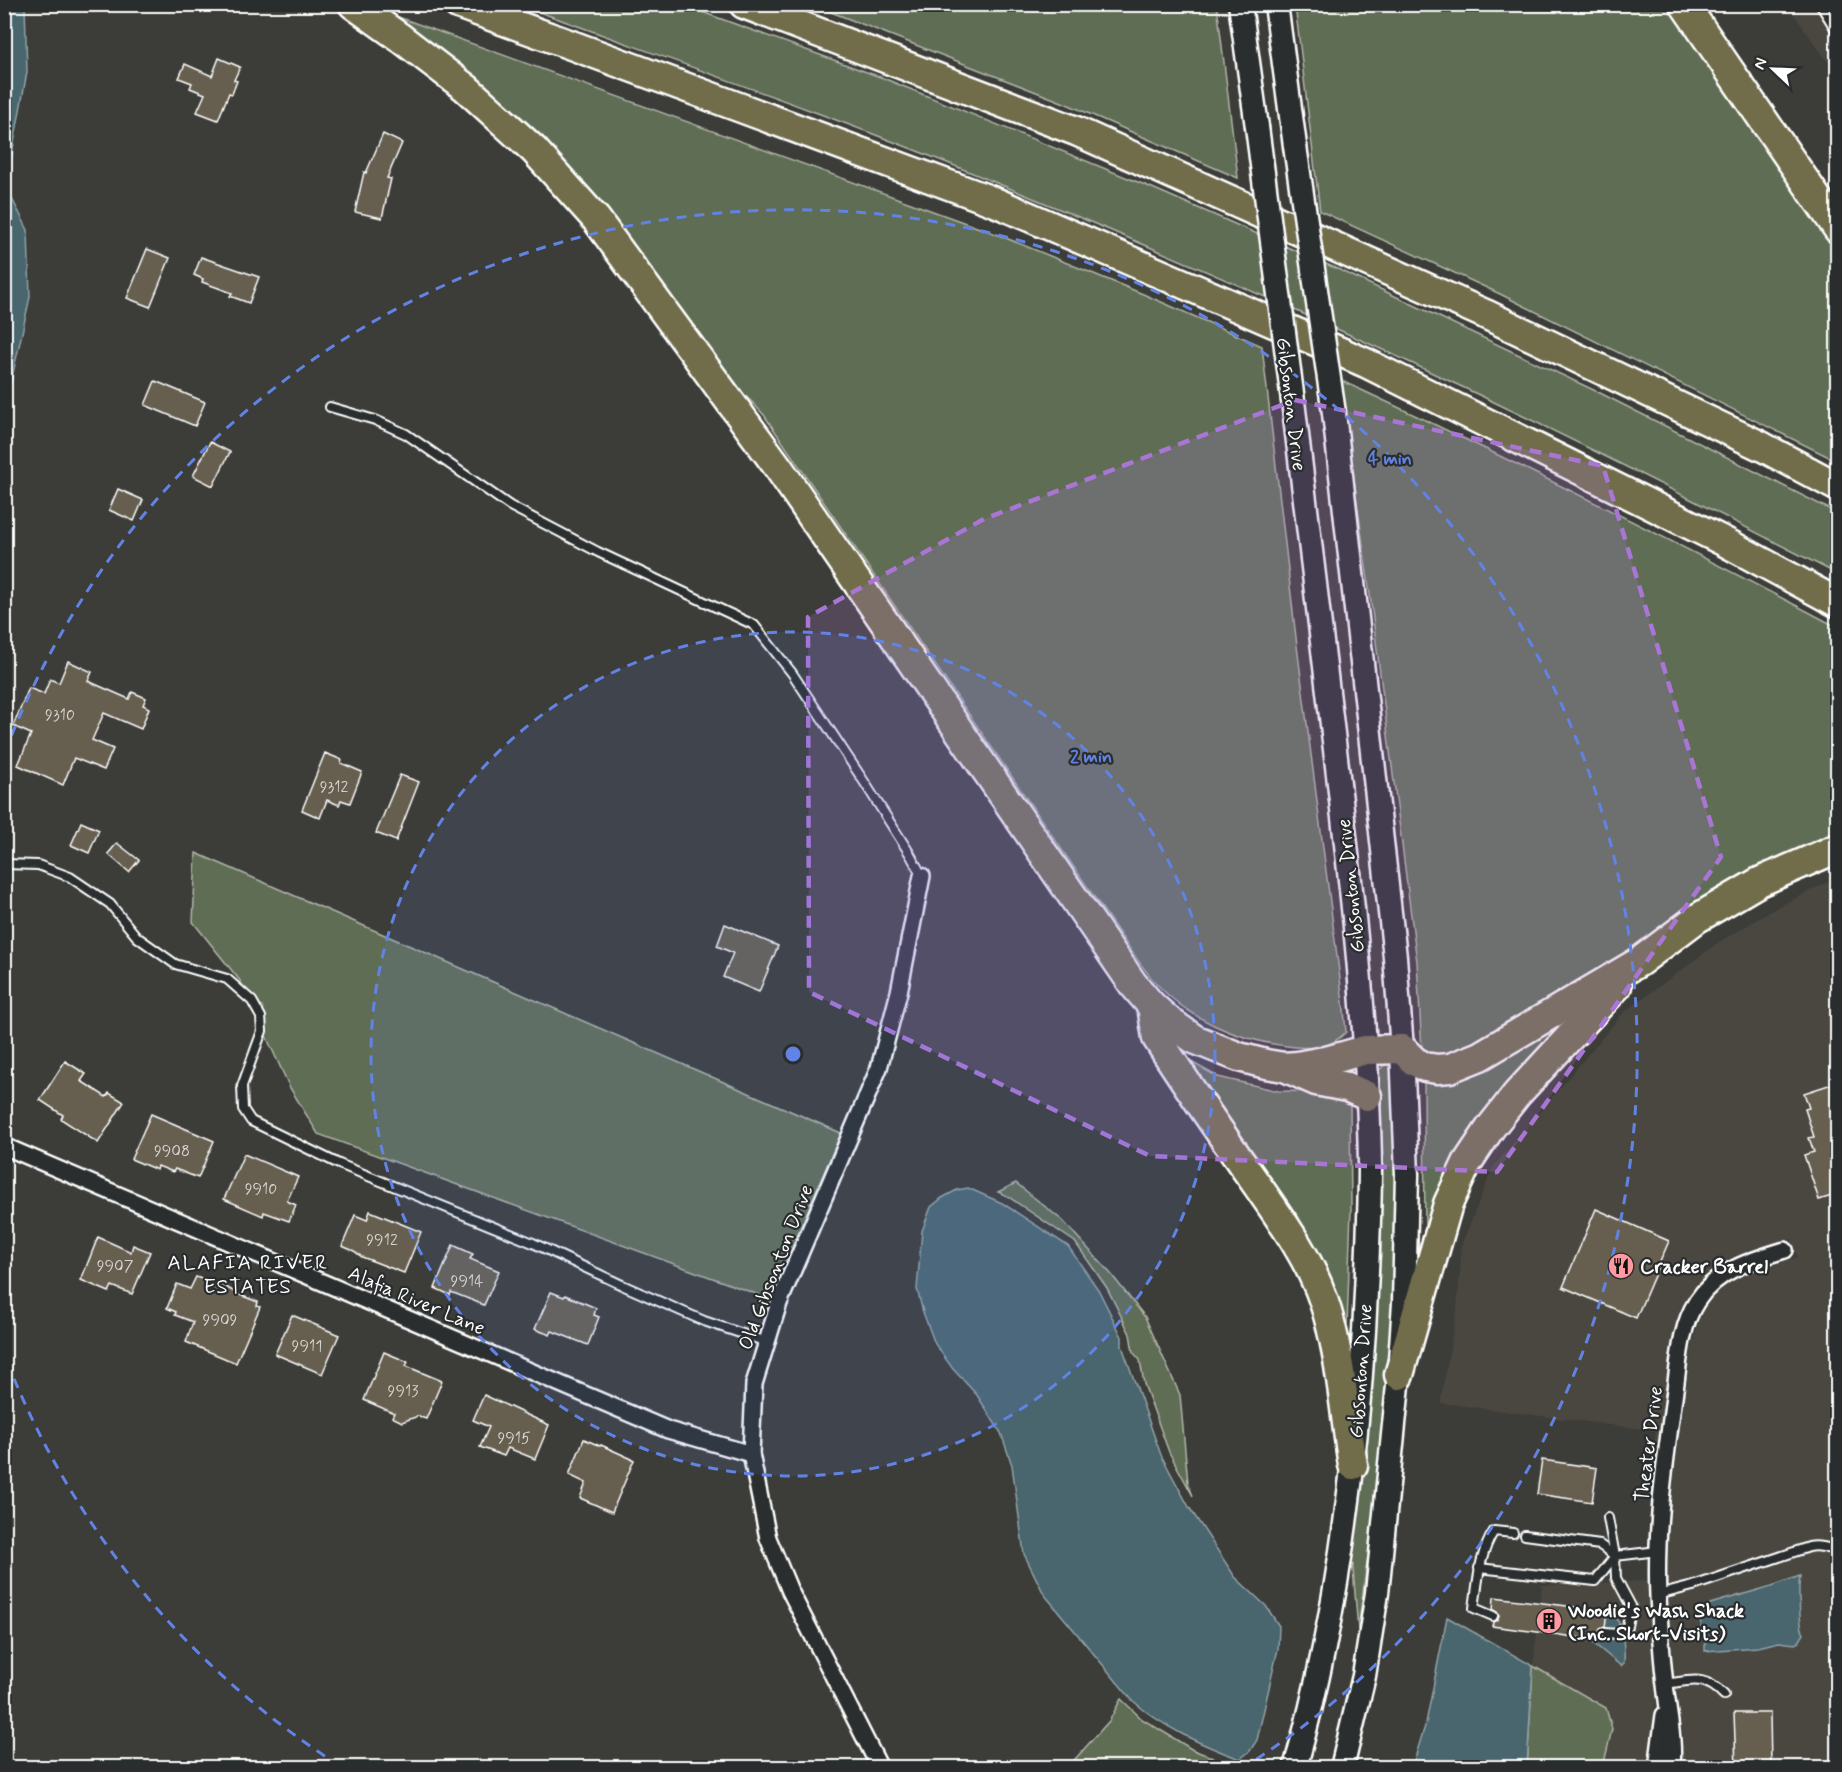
<svg xmlns="http://www.w3.org/2000/svg" width="1842" height="1772" font-family="Mynerve,sans-serif">
	<rect width="100%" height="100%" fill="#3c3c38"/>
	<filter id="ink" filterUnits="userSpaceOnUse"><feTurbulence type="fractalNoise" baseFrequency=".0167" numOctaves="2"/><feDisplacementMap in="SourceGraphic" scale="12" xChannelSelector="R" yChannelSelector="G"/><feConvolveMatrix kernelMatrix="1 2 1 2 8 2 1 2 1" color-interpolation-filters="sRGB"/></filter>
	<g filter="url(#ink)">
		<!-- built -->
		<g fill="#49463f" fill-rule="evenodd">
			<polygon points="1787,5 1837,5 1837,75"/>
			<path d="M1837,877v890h-155l1,-32 -6,-34 1,-8 -2,-1 -4,-33 -4,-75v-32l4,-60 19,-141 9,-35 6,-11 8,-10 13,-11 14,-9 57,-18 -7,-18 -45,13 -17,7 -17,10 -13,13 -11,14 -7,13 -10,37 -20,152 1,-40 4,-27 -216,-28 17,-95 5,-65 31,-76 130,-154 96,-71 59,-35zM1794,1577l5,3 2,51 -6,13 -16,-2 -21,5 -53,4 -1,-7 6,-40 62,-18z"/>
			<path d="M1648,1577l8,122 -9,68h-44l9,-38 -6,-21 -73,-41 9,-82 105,-4zM1570,1632l55,25 -17,-1 -15,-13 -10,-3z"/>
		</g>
		<!-- green -->
		<g fill="#616d55" stroke="#b0b6aa" stroke-width="1.5">
			<path d="M520,5h163l200,73 267,109 192,84 258,122 237,120v61c-130,-67 -261,-134 -394,-196 -150,-71 -303,-136 -456,-199 -154,-63 -311,-117 -467,-174z"/>
			<polygon points="813,5 1217,5 1238,178 1062,102"/>
			<polygon points="1295,5 1675,5 1837,241 1837,461 1500,294 1320,211"/>
			<path d="M393,15l603,219 147,60 119,52 35,300 47,364 2,22c-17,18 -36,17 -59,14 -50,-6 -99,-27 -133,-65 -13,-15 -24,-32 -35,-48l-355,-518 -12,-13 -55,-48 -73,-106z"/>
			<path d="M1340,380c168,78 334,161 497,247v213l-357,206 -40,13 -18,-8 -5,-89 -47,-367z"/>
			<polygon points="196,853 841,1133 770,1299 318,1134 290,1088 241,982 193,922"/>
			<polygon points="1583,1002 1425,1238 1424,1080"/>
			<polygon points="1184,1058 1218,1077 1278,1091 1322,1092 1350,1102 1351,1209 1347,1328 1340,1328"/>
			<polygon points="1389,1061 1392,1061 1396,1197 1391,1326 1381,1458 1358,1630 1352,1557 1368,1434 1381,1253 1378,1071"/>
			<polygon points="1016,1183 1063,1221 1111,1274 1145,1317 1180,1395 1188,1483 1193,1496 1169,1452 1144,1384 1140,1360 1133,1352 1130,1334 1107,1288 1075,1242 1007,1196 998,1192"/>
			<polygon points="1533,1666 1606,1708 1612,1729 1603,1767 1527,1767"/>
			<polygon points="1121,1699 1142,1719 1193,1750 1238,1767 1068,1767 1109,1721"/>
		</g>
		<!-- water -->
		<g fill="#4a656e" stroke="#92a3a8" stroke-width="1.5">
			<polygon points="5,4 25,5 27,72 6,187 28,230 30,297 5,409"/>
			<path d="M968,1188l34,15 66,43 31,45 23,46v9l39,109 28,52 46,70 31,29 13,20 -1,23 -21,91 -7,11 -10,8c-38,-14 -77,-31 -108,-59l-88,-106 -20,-40 -12,-89 -11,-32 -24,-38 -24,-26 -18,-25 -12,-32 -6,-23 5,-58 9,-24 11,-9 15,-8z"/>
			<path d="M1800,1576c-2,11 -1,50 4,58l-5,8 -4,2 -16,-2 -21,5 -53,4v-11l-5,-20 10,-16 62,-18z"/>
			<path d="M1604,1614c5,2 10,2 13,6 6,6 8,34 7,43l-3,3 -28,-23 -19,-8z"/>
			<polygon points="1447,1617 1533,1666 1527,1767 1412,1767 1426,1723"/>
		</g>
		<!-- building -->
		<g fill="#665e4f" stroke="#fff" stroke-width="1.5">
			<polygon points="219,58 240,67 234,80 237,81 232,94 229,93 218,120 197,112 205,94 190,88 192,83 179,78 185,64 212,76"/>
			<polygon points="383,134 402,143 387,178 391,179 382,218 355,212 364,172 366,173"/>
			<polygon points="147,249 170,258 150,307 127,298"/>
			<polygon points="201,257 259,277 249,303 230,296 232,293 202,282 203,279 194,275"/>
			<polygon points="155,381 205,402 195,426 145,405"/>
			<polygon points="210,442 230,452 213,486 193,476"/>
			<polygon points="118,489 143,500 134,521 109,510"/>
			<polygon points="68,661 92,672 88,681 129,699 132,692 146,698 143,705 149,708 141,729 104,713 92,740 113,749 104,770 74,758 63,785 18,765 31,734 13,726 29,688 44,694 50,679 59,683"/>
			<polygon points="325,753 342,760 341,763 362,772 350,803 341,800 339,805 327,800 320,818 302,810"/>
			<polygon points="400,775 419,782 396,841 376,833"/>
			<polygon points="81,822 99,830 89,853 71,845"/>
			<polygon points="117,843 139,860 129,872 108,854"/>
			<polygon points="725,924 778,946 759,992 723,977 733,953 717,946"/>
			<polygon points="65,1061 86,1074 81,1081 106,1097 109,1093 124,1102 98,1143 61,1119 63,1115 40,1100"/>
			<polygon points="1838,1082 1838,1194 1819,1200 1804,1155 1814,1152 1809,1138 1814,1137 1805,1109 1809,1108 1804,1093"/>
			<polygon points="151,1114 214,1141 198,1178 175,1169 173,1172 158,1166 157,1170 131,1159"/>
			<polygon points="244,1154 298,1177 287,1201 296,1205 289,1221 264,1212 263,1216 224,1199"/>
			<polygon points="1596,1209 1669,1241 1636,1318 1563,1287"/>
			<polygon points="370,1211 421,1232 404,1273 362,1257 354,1251 342,1246 355,1215 367,1220"/>
			<polygon points="98,1237 131,1252 133,1245 150,1252 132,1294 112,1286 109,1292 81,1280"/>
			<polygon points="453,1245 473,1254 470,1259 499,1271 484,1305 451,1292 450,1295 435,1288"/>
			<polygon points="196,1277 207,1281 208,1279 224,1286 240,1295 258,1302 257,1306 260,1307 236,1363 186,1342 193,1322 175,1315 176,1312 167,1308 177,1284 190,1289"/>
			<polygon points="551,1292 564,1297 565,1295 596,1308 594,1315 599,1317 588,1345 552,1331 550,1335 535,1329"/>
			<polygon points="292,1315 339,1335 322,1374 275,1354"/>
			<polygon points="384,1352 408,1362 406,1366 442,1381 426,1419 418,1416 402,1422 392,1417 394,1413 364,1400"/>
			<polygon points="484,1395 549,1425 535,1459 508,1448 504,1456 480,1447 489,1427 473,1420"/>
			<polygon points="584,1439 600,1446 601,1445 634,1460 612,1512 580,1498 586,1483 569,1475"/>
			<polygon points="1542,1460 1597,1468 1592,1502 1537,1494"/>
			<polygon points="1494,1597 1607,1611 1605,1627 1600,1629 1599,1633 1604,1641 1492,1626 1493,1622 1497,1620 1499,1616 1497,1612 1493,1610"/>
			<polygon points="1734,1713 1770,1713 1771,1767 1736,1767"/>
		</g>
		<g fill="none" stroke-linecap="round" stroke-linejoin="round">
			<!-- lane casing -->
			<g stroke="#fff" stroke-width="12">
				<g id="lane">
					<polyline points="1820,4 1838,33"/>
					<polyline points="330,407 375,420 406,434 510,506 598,552 754,625 792,673 863,780 910,854 922,876"/>
					<polyline points="4,864 38,865 70,877 110,904 137,937 175,964 227,979 252,1001 261,1017 262,1031 242,1086 243,1109 251,1121 339,1164 533,1243 622,1285 704,1321 767,1342"/>
					<polyline points="1525,1535 1600,1545 1615,1556"/>
					<polyline points="1479,1568 1595,1581 1615,1556 1658,1551"/>
					<path d="M1658,1595l35,-9 116,-39c10,-2 19,1 29,4"/>
					<path d="M1493,1616l-19,-8c4,-26 5,-54 20,-77l19,2"/>
					<polyline points="1605,1633 1617,1634 1627,1626 1631,1606 1616,1578 1615,1556 1608,1518"/>
					<path d="M1665,1684c26,-3 39,-10 59,11"/>
				</g>
			</g>
			<!-- street casing -->
			<g stroke="#fff" stroke-width="20">
				<g id="street">
					<polyline points="4,1146 668,1430 751,1454"/>
					<polyline points="880,1768 790,1591 768,1538 751,1454 754,1384 779,1303 879,1068 899,992 922,876"/>
					<polyline points="1657,1768 1664,1715"/>
					<path d="M1672,1768c2,-26 -2,-44 -5,-68 -5,-34 -7,-69 -9,-104 -3,-67 7,-133 16,-199 5,-31 5,-69 23,-96 20,-31 55,-41 88,-51"/>
				</g>
			</g>
			<!-- secondary casing -->
			<g stroke="#fff" stroke-width="27">
				<g id="secondary">
					<polyline points="1240,4 1257,127"/>
					<polyline points="1276,4 1295,146"/>
					<path d="M1293,401c14,119 28,238 43,357 16,135 32,270 34,407 0,55 -3,110 -6,166 -9,146 -29,295 -69,437"/>
					<polyline points="1334,413 1395,957 1402,1049 1407,1175 1404,1303 1399,1375 1377,1593 1364,1676 1342,1768"/>
				</g>
			</g>
			<!-- highway casing -->
			<g stroke="#fff" stroke-width="33">
				<g id="highway">
					<polyline points="353,4 402,39 466,88 534,150 596,219 778,467 1133,984 1152,1006 1170,1022 1194,1039 1239,1057 1266,1064 1284,1067 1297,1066 1330,1060 1365,1050 1402,1049 1414,1061 1425,1067 1437,1069 1450,1068 1480,1056 1639,962 1696,919 1759,882 1838,848"/>
					<polyline points="458,4 574,46 995,202 1366,363 1725,542 1838,603"/>
					<polyline points="744,4 1076,131 1485,314 1763,447 1838,487"/>
					<polyline points="1684,4 1838,229"/>
					<path d="M1152,1006l5,32c32,50 66,99 100,147 25,36 52,73 66,114 18,52 21,113 30,166"/>
					<polyline points="1289,1069 1316,1081 1347,1087 1367,1096"/>
					<polyline points="1399,1375 1448,1204 1467,1163 1491,1127 1517,1094 1617,986"/>
				</g>
			</g>
			<!-- lane -->
			<use href="#lane" stroke="#2a2d2e" stroke-width="8"/>
			<!-- street -->
			<use href="#street" stroke="#2a2d2e" stroke-width="15"/>
			<!-- secondary -->
			<use href="#secondary" stroke="#2a2d2e" stroke-width="22"/>
			<!-- highway -->
			<use href="#highway" stroke="#716d4b" stroke-width="28"/>
			<!-- secondary-bridge casing -->
			<g stroke="#fff" stroke-width="27" stroke-linecap="butt">
				<g id="secondary-bridge">
					<polyline points="1257,127 1293,401"/>
					<polyline points="1295,146 1334,413"/>
				</g>
			</g>
			<!-- secondary-bridge -->
			<use href="#secondary-bridge" stroke="#2a2d2e" stroke-width="22"/>
		</g>
	</g>
	<!-- marked area -->
	<path fill="#a976d5" fill-opacity="0.2" stroke="#a976d5" stroke-width="4.5" stroke-dasharray="12 8" stroke-linejoin="round" d="M1295,400l308,66 118,391 -224,315 -347,-16 -341,-164 -1,-375 176,-98z"/>
	<!-- distance rings -->
	<circle cx="793" cy="1054" r="422" fill="#6183e4" fill-opacity=".12"/>
	<g fill="none" stroke="#6183e4" stroke-width="3" stroke-dasharray="10 8">
		<circle cx="793" cy="1054" r="422"/>
		<path d="M340 1766A844 844 0 0 1 5 1356M5 752A844 844 0 1 1 1246 1766"/>
	</g>
	<!-- icons -->
	<defs>
		<g id="restaurant-disc" transform="scale(1.35)"><circle r="9.5" fill="#ff9aa2" stroke="#2a2d2e"/><path d="M-5-6h1v4h1v-4h1v4h1v-4h1v5L-1.5 .5V6h-2V.5L-5-1ZM5-6V6H3V1.5H1.5Q1.5-4 5-6Z" fill="#111"/></g>
		<g id="building-disc" transform="scale(1.35)"><circle r="9.5" fill="#ff9aa2" stroke="#2a2d2e"/><path d="M-4-6H4V6H1V3H-1V6H-4ZM-2.5-4.3h1.7v1.8h-1.7ZM.8-4.3h1.7v1.8H.8ZM-2.5-1h1.7V.8h-1.7ZM.8-1h1.7V.8H.8Z" fill="#111"/></g>
	</defs>
	<g fill-rule="evenodd">
		<use href="#restaurant-disc" x="1621" y="1266"/>
		<use href="#building-disc" x="1549" y="1621"/>
	</g>
	<g text-anchor="middle" stroke-width="4.5" stroke-linejoin="round" paint-order="stroke">
		<!-- number labels -->
		<g font-size="16" fill="#d9d7d3">
			<text x="60" y="720">9310</text>
			<text x="334" y="792">9312</text>
			<text x="172" y="1156">9908</text>
			<text x="261" y="1194">9910</text>
			<text x="382" y="1245">9912</text>
			<text x="115" y="1271">9907</text>
			<text x="467" y="1286">9914</text>
			<text x="220" y="1325">9909</text>
			<text x="307" y="1351">9911</text>
			<text x="403" y="1396">9913</text>
			<text x="514" y="1443">9915</text>
		</g>
		<!-- street labels -->
		<g font-size="20" fill="#fff" stroke="#2a2d2e">
			<text transform="translate(1292 404) rotate(83)" y="7">Gibsonton Drive</text>
			<text transform="translate(1350 886) rotate(-96)" y="7">Gibsonton Drive</text>
			<text transform="translate(775 1267) rotate(-69)" y="7">Old Gibsonton Drive</text>
			<text transform="translate(417 1300) rotate(23)" y="7">Alafia River Lane</text>
			<text transform="translate(1360 1371) rotate(-86)" y="7">Gibsonton Drive</text>
			<text transform="translate(1648 1444) rotate(-83)" y="7">Theater Drive</text>
		</g>
		<!-- poi labels -->
		<g font-size="20" font-weight="bold" fill="#fff" stroke="#2a2d2e" text-anchor="start">
			<text x="1640" y="1273">Cracker Barrel</text>
			<text x="1568" y="1617">Woodie's Wash Shack<tspan x="1568" dy="23">(Inc. Short-Visits)</tspan></text>
		</g>
		<!-- neighbourhood labels -->
		<g font-size="21" letter-spacing="1.5" fill="#fff" stroke="#2a2d2e">
			<text x="248" y="1269">ALAFIA RIVER<tspan x="248" dy="24">ESTATES</tspan></text>
		</g>
	</g>
	<circle cx="793" cy="1054" r="9" fill="#6183e4" stroke="#2a2d2e" stroke-width="3"/>
	<g font-size="18" text-anchor="middle" font-weight="bold" fill="#6183e4" stroke="#2a2d2e" stroke-width="4.5" stroke-linejoin="round" paint-order="stroke">
		<text x="1390" y="464">4 min</text>
		<text x="1091" y="762">2 min</text>
	</g>
	<!-- margin -->
	<rect width="1842" height="1772" fill="none" stroke="#2a2d2e" stroke-width="24"/>
	<rect x="12" y="12" width="1818" height="1748" fill="none" stroke="#fff" stroke-width="2" filter="url(#ink)"/>
	<!-- north arrow -->
	<g transform="translate(1773 69) rotate(293)" stroke="#2a2d2e" stroke-width="4.5" paint-order="stroke">
	<path d="M0-4.5L10 22L0 15L-10 22Z" fill="#ffffff"/>
	<text y="-9" font-size="16" font-weight="bold" text-anchor="middle" fill="#ffffff">N</text>
	</g>
</svg>
